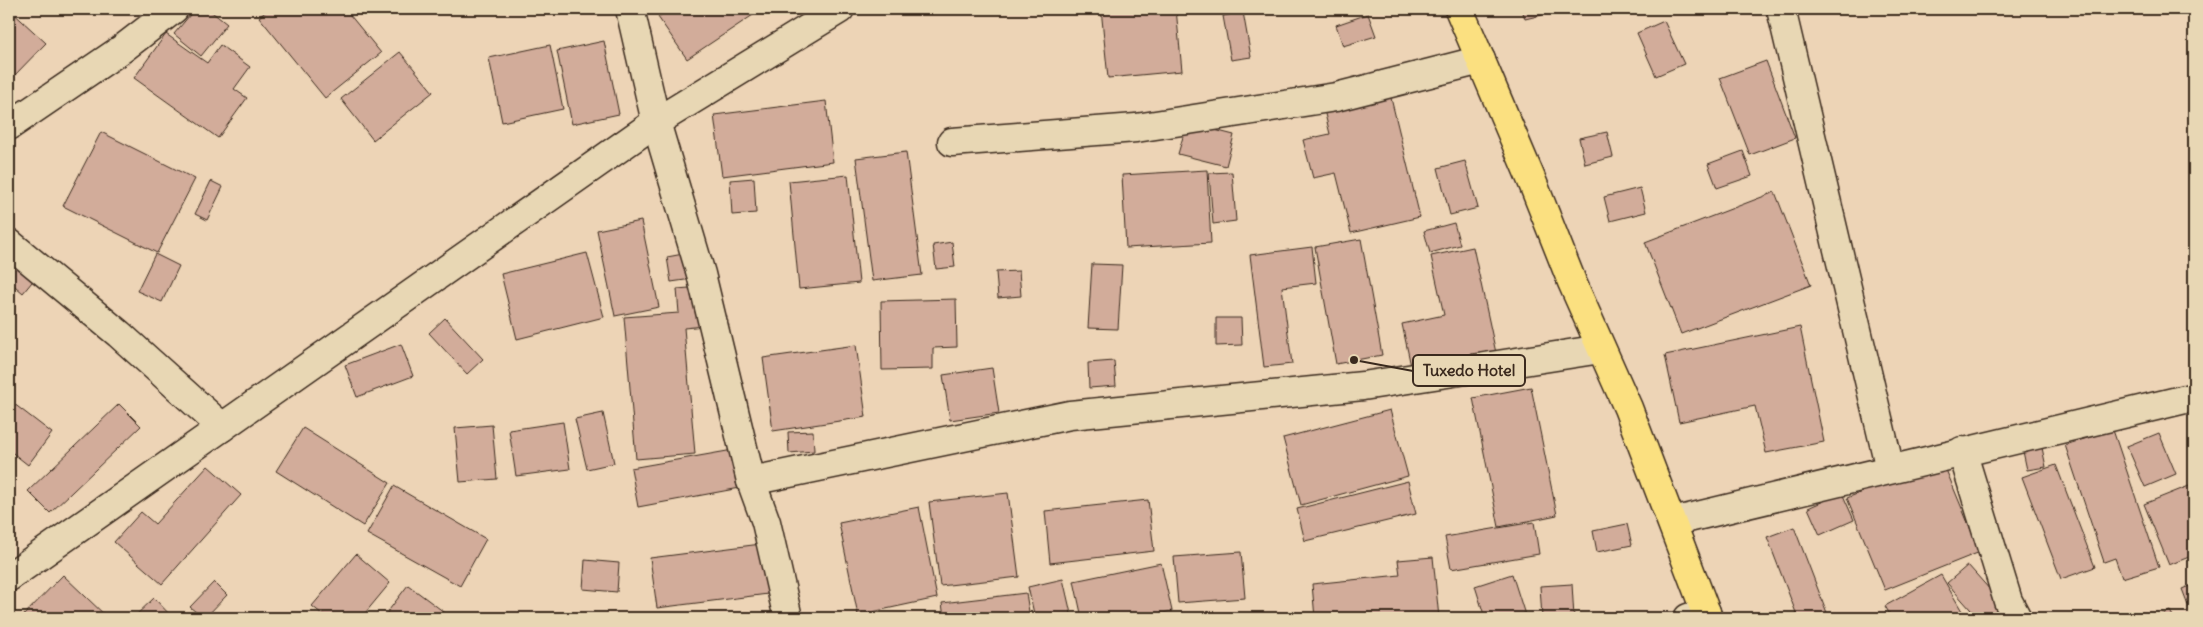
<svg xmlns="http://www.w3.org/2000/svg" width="2203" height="627" font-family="Delius,sans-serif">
	<rect width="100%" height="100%" fill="#edd4b6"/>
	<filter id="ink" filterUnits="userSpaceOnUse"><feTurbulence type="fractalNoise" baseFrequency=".02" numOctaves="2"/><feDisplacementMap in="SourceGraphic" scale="10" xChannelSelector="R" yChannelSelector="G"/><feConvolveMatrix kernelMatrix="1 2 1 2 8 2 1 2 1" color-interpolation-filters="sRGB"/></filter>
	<g filter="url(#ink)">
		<!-- building -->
		<g fill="#d2ac9a" stroke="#3b2a1e">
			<polygon points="9,9 46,43 12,78 9,75"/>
			<polygon points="195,9 208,9 227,24 201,56 174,34"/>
			<polygon points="269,9 345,9 381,53 325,98 259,17"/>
			<polygon points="670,9 762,9 687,59 658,17"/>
			<polygon points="1101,9 1176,9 1182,71 1108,78"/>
			<polygon points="1522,9 1541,9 1542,15 1525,19"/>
			<polygon points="1243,12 1251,57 1231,60 1223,16"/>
			<polygon points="1368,14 1376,36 1343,46 1336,25"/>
			<polygon points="1664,21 1684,64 1656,76 1637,33"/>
			<polygon points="166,34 207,63 220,45 250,67 234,89 247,98 218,138 134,78"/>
			<polygon points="604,41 619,114 572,124 557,51"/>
			<polygon points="550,45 563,109 502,122 489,58"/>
			<polygon points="400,52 433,92 373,140 341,99"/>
			<polygon points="1766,61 1795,138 1750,155 1720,78"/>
			<polygon points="1390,94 1420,217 1351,233 1336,173 1313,178 1303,140 1330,134 1324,110"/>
			<polygon points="826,101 833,162 722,176 714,115"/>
			<polygon points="1187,123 1234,135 1226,166 1178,154"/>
			<polygon points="101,132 195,179 157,253 63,206"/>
			<polygon points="1607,132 1613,157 1585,164 1579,138"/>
			<polygon points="1743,151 1752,176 1717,188 1708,164"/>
			<polygon points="906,152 922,275 872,281 856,158"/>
			<polygon points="1465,161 1478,208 1450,215 1438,168"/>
			<polygon points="1207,170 1211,243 1126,248 1122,175"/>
			<polygon points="1232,172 1236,221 1213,224 1209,173"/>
			<polygon points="848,175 859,283 799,289 789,181"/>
			<polygon points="754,178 756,213 732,215 730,180"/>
			<polygon points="211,181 223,187 207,220 195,214"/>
			<polygon points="1640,188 1646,212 1610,221 1604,197"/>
			<polygon points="1775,192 1811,285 1681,334 1645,242"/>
			<polygon points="641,221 659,307 615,316 597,230"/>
			<polygon points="1454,223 1460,245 1430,253 1424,231"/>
			<polygon points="1361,239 1382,355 1336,364 1315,247"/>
			<polygon points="952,242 955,267 936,269 933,245"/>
			<polygon points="1312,247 1316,283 1282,287 1292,364 1264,367 1250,255"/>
			<polygon points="1473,247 1496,353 1412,371 1402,324 1444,315 1431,256"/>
			<polygon points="9,250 41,271 23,293 9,281"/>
			<polygon points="694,252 699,278 671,282 667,257"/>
			<polygon points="587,253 604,317 517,339 501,274"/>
			<polygon points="155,254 179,266 162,302 137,291"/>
			<polygon points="1092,264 1122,265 1118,329 1088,328"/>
			<polygon points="1019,271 1021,296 998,298 996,272"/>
			<polygon points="701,287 704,326 684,328 695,454 636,459 624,317 679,313 677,289"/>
			<polygon points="956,299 957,347 933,348 933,369 882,370 881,301"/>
			<polygon points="445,318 483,359 467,374 429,333"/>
			<polygon points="1216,318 1241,318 1242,345 1216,346"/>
			<polygon points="1800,327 1824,442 1766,453 1755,406 1679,422 1665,355"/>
			<polygon points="401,344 413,376 357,397 345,365"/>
			<polygon points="856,345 866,417 773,431 763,358"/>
			<polygon points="1114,361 1116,386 1089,388 1088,363"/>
			<polygon points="992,368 999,413 950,420 943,375"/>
			<polygon points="1531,387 1557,515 1499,527 1473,398"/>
			<polygon points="9,400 52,433 28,465 9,450"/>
			<polygon points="119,404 141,426 50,513 28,491"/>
			<polygon points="1390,410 1408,476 1301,505 1283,438"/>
			<polygon points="603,413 614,463 587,469 575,419"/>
			<polygon points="563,422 570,469 516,476 509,430"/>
			<polygon points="492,425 497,479 460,482 455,428"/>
			<polygon points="303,428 390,483 363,526 276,471"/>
			<polygon points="2113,430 2159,567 2122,578 2115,558 2104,562 2065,445"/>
			<polygon points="813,431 814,451 789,453 788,432"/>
			<polygon points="2159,433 2176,474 2145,487 2127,446"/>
			<polygon points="2040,438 2046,467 2027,470 2021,442"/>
			<polygon points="733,450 740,488 638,507 631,468"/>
			<polygon points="1942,460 1980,552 1885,590 1847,498"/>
			<polygon points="2056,465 2095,567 2061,579 2022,477"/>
			<polygon points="208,466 241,495 162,584 114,542 141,512 155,524"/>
			<polygon points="1408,481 1416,514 1305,541 1297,509"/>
			<polygon points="2194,484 2194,555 2169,565 2144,504"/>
			<polygon points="394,486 486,539 460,586 367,534"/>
			<polygon points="1008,493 1019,577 940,586 929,502"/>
			<polygon points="1842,493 1854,520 1820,535 1808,508"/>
			<polygon points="1148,500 1154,551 1050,563 1045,511"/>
			<polygon points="919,507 937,598 858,615 839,523"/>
			<polygon points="1534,522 1539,554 1451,569 1445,537"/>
			<polygon points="1627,524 1632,545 1597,552 1593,531"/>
			<polygon points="1794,527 1829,618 1798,618 1767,537"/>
			<polygon points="761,544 768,594 657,608 650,558"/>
			<polygon points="1241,552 1245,598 1178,603 1174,557"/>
			<polygon points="356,554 390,583 361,618 327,618 312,606"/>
			<polygon points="1433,557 1439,618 1315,618 1312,584 1400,575 1398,560"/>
			<polygon points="585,560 619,563 617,592 583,589"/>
			<polygon points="1161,563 1172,611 1139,618 1082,618 1074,581"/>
			<polygon points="1968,565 2007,609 1997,618 1978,618 1947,583"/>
			<polygon points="1512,574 1526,618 1485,618 1475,586"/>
			<polygon points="63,575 108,618 21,618"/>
			<polygon points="1941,575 1966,618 1892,618 1885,606"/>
			<polygon points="1063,579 1072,618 1035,618 1028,587"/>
			<polygon points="214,582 227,595 205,618 203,618 190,607"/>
			<polygon points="1572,584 1574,618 1542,618 1540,586"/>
			<polygon points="2194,584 2194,615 2192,615 2182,589"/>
			<polygon points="408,585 452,618 383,618"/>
			<polygon points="1026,593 1030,618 944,618 942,603"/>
			<polygon points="154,598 173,618 133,618"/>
			<polygon points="2170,611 2174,618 2157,618"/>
		</g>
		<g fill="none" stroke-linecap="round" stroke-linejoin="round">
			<!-- minor casing -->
			<g stroke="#3b2a1e" stroke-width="31">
				<g id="minor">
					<polyline points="630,9 656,122 701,274 751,481 766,522 788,618"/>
					<polyline points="1781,9 1890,469"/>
					<polyline points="9,126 122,49 174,9"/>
					<polyline points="952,142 1136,128 1336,97 1481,60"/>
					<polyline points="9,243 119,334 222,427"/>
					<polyline points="1962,451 2008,601 2017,618"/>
					<polyline points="751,481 1070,415 1363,386 1601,349"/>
					<polyline points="1672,522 2194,397"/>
					<polyline points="9,577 656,122 840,9"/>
					<polyline points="1688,618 1706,612"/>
				</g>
			</g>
			<!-- major casing -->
			<g stroke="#3b2a1e" stroke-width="31">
				<polyline id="major" points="1459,9 1532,181 1572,282 1628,408 1708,618"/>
			</g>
			<!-- minor -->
			<use href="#minor" stroke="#e8d7b4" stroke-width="28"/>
			<!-- major -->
			<use href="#major" stroke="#fbe080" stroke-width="28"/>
		</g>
	</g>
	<!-- callouts -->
	<path fill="none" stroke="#3b2a1e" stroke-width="2" d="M1354 360L1413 371"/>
	<circle fill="#3b2a1e" stroke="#e8d7b4" stroke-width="2" cx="1354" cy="360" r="5"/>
	<rect fill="#e8d7b4" stroke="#3b2a1e" stroke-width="2" x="1413" y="355" width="112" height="31" rx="5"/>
	<g font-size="16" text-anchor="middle" font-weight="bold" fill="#3b2a1e">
		<text x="1469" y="376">Tuxedo Hotel</text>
	</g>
	<!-- margin -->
	<rect width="2203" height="627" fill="none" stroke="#e8d7b4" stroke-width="30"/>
	<rect x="15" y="15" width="2173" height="597" fill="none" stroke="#3b2a1e" stroke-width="2" filter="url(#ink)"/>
</svg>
